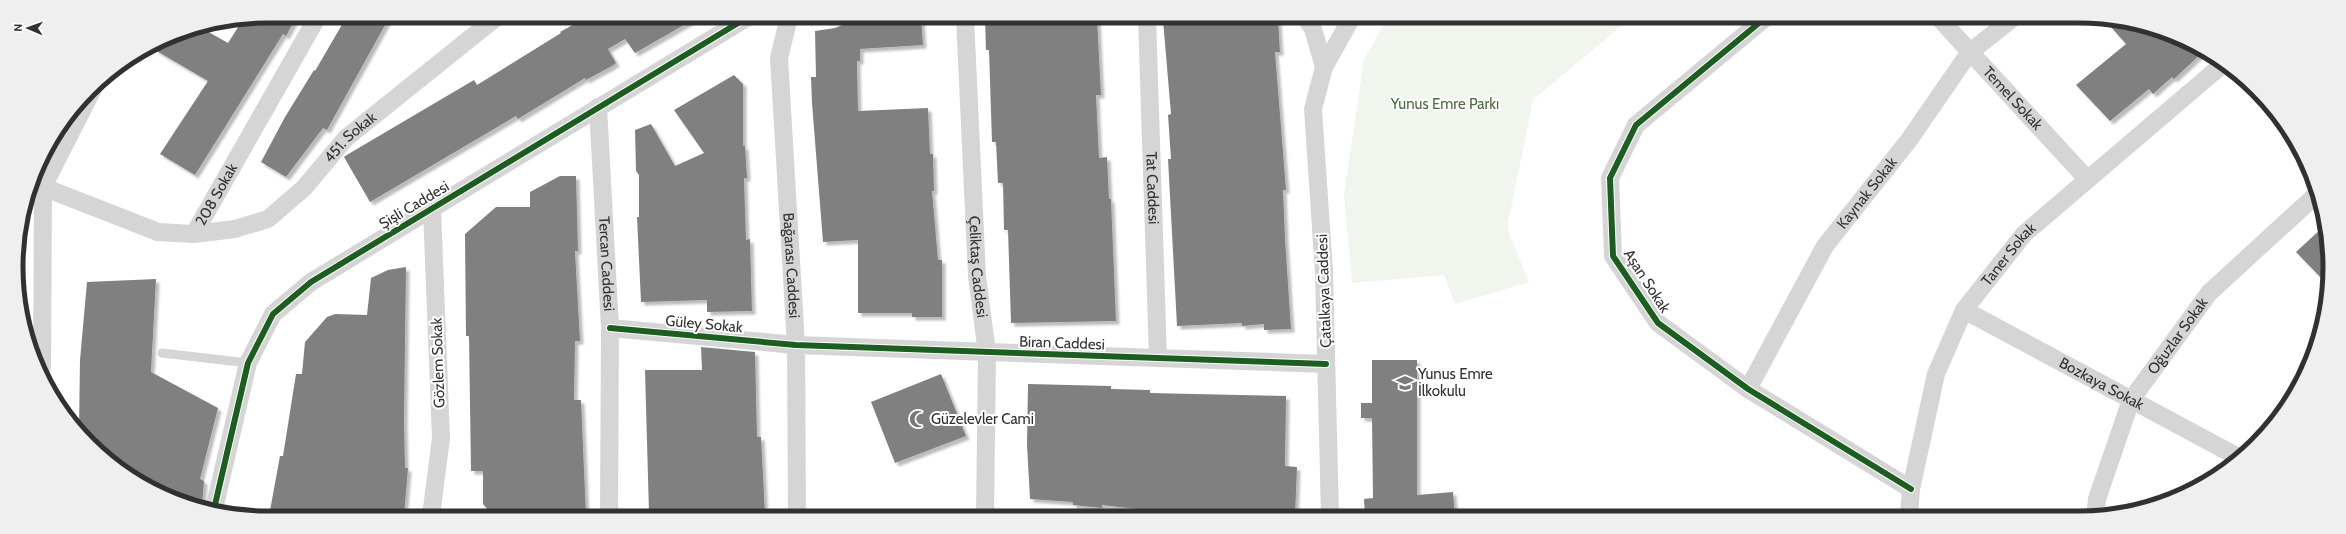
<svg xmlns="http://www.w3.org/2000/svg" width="2346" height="534" font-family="Cabin,sans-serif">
	<defs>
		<filter id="shadow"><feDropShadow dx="3.5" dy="3.5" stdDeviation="1" flood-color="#0004"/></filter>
	</defs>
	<rect width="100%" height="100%" fill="#fff"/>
	<!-- green -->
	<polygon fill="#f0f5ee" points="1388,17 1631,18 1533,100 1507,228 1529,282 1455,304 1444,275 1352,283 1344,194 1364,60"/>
	<!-- building -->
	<g fill="#808080" filter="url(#shadow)">
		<polygon points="267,16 297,16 286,36 283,34 195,175 160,154 208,81 155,50 160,42 171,35 203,29 228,43 242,21"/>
		<polygon points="347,16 390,16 327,130 323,128 286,177 261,162 285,117 314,70 315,71"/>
		<polygon points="589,16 698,17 635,53 625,39 608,49 616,63 612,66 586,80 585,78 518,119 516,116 370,202 344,157 345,156 474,80 477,85 561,33 560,32"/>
		<polygon points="884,17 921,17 923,45 860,49 860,61 857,61 858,111 928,108 930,154 933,154 934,191 932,191 938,260 942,260 942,317 912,317 912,313 858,313 858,240 823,242 812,103 811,77 816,77 815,31 835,28 847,23 884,20"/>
		<polygon points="1031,17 1031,21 1097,18 1101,95 1096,95 1099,158 1107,157 1109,199 1111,199 1116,321 1011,323 1008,230 1004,230 1003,183 998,183 996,142 992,142 989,50 986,50 985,18"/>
		<polygon points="2103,18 2112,18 2205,50 2174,79 2172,77 2153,94 2149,89 2110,121 2076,85 2126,44"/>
		<polygon points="1207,19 1207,25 1278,20 1280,52 1275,52 1286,190 1283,190 1285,239 1291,329 1264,330 1264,324 1242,326 1242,323 1177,326 1168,159 1171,159 1168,115 1171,114 1163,20"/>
		<polygon points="734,75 743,84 743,146 745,146 747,178 744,178 746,240 750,239 752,311 707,312 707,300 641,302 637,217 639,217 639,175 636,171 635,130 651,124 675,166 704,153 674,110"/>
		<polygon points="560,176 576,176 578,251 575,251 580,341 575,341 574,400 581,400 586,516 493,516 483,504 483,471 471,471 469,336 466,336 465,234 496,207 530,207 530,192"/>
		<polygon points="2323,227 2325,262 2327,284 2296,252"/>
		<polygon points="406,267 404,421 405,468 408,468 404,516 269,516 280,456 283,456 296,374 302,374 305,342 327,317 335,314 367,315 371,278 388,270"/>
		<polygon points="156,279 151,372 218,408 200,479 204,481 202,505 141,484 79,430 80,360 87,282"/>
		<polygon points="701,347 755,352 757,437 761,437 765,514 714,515 714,510 649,513 645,370 702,370"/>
		<polygon points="1372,360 1417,360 1417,495 1453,492 1455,516 1365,516 1364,499 1373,498 1372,418 1361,418 1361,403 1372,403"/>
		<polygon points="941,374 966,436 895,463 871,402"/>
		<polygon points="1028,384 1111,386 1111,389 1150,390 1150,393 1286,396 1285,466 1297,467 1295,516 1163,516 1163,512 1102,505 1102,508 1073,505 1073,502 1030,499 1027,445"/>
	</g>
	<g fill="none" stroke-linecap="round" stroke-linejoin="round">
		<!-- service -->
		<polyline stroke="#d5d5d5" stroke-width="9" points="162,353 248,363"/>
		<!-- minor -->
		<g stroke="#d5d5d5" stroke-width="18">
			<path id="s1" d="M789,17l-10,41 17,287 1,171"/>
			<path id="s2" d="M965,17l12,259 10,77 -2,163"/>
			<path id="s3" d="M1147,17l11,341"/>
			<polyline points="1305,17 1313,29 1324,67"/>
			<polyline points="1765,18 1636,125 1610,178 1613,256 1658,323 1748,389 1911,489"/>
			<path id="s4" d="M1939,18l148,161"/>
			<path id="s5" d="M93,89l-50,98 115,45 36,2 124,-218"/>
			<path id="s6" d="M598,107l12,221 -1,188"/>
			<polyline points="35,181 43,187 42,367"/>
			<path id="s7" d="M194,234l41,-5 33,-10 36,-31 42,-50 152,-122"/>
			<path id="s8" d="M1964,310l274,147"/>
			<polyline points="610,328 796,345 1326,364"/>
			<path id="s9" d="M1748,389l77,-143 84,-106 60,-87 44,-35"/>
			<polyline points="214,509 248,363 273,314 311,282 748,17"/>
			<polyline points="431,516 441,438 432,210"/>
			<polyline points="1330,516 1324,272 1313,109 1324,67 1352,17"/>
			<path id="s10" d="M1909,516l2,-27 25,-115 28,-64 60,-76 198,-169"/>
			<path id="s11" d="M2095,516l2,-17 34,-99 78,-107 108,-99"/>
		</g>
		<!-- cycleway casing -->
		<g stroke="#fff" stroke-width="8">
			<g id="cycleway">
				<polyline points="1765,18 1636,125 1610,178 1613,256 1658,323 1748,389 1911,489"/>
				<polyline points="610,328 796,345 1326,364"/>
				<polyline points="214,509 248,363 273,314 311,282 748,17"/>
			</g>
		</g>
		<!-- cycleway -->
		<use href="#cycleway" stroke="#1b5e20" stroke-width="6"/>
	</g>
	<!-- icons -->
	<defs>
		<g id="school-bare" transform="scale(1.38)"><path d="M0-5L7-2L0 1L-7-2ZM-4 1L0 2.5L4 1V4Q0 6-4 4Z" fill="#797979" stroke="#fff" stroke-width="2.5" paint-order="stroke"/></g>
		<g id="mosque-bare" transform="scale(1.38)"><path d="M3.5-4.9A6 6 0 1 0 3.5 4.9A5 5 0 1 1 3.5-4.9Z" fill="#797979" stroke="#fff" stroke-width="2.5" paint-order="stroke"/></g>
	</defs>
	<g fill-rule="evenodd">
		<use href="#school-bare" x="1405" y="383"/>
		<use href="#mosque-bare" x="918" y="419"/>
	</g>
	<g text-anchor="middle" stroke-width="4" stroke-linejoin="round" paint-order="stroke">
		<!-- street labels -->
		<g font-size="15" fill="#313131" stroke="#fff">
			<text dy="5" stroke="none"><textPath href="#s4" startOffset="109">Temel Sokak</textPath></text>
			<text dy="5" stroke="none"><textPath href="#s7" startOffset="192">451. Sokak</textPath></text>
			<text dy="5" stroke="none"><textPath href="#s3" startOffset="171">Tat Caddesi</textPath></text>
			<text dy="5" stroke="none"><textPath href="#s9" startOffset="230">Kaynak Sokak</textPath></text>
			<text dy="5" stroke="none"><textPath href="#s5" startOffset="315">208 Sokak</textPath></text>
			<text transform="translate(414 205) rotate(-31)" y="5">Şişli Caddesi</text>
			<text dy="5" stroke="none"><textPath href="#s10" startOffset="286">Taner Sokak</textPath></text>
			<text dy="5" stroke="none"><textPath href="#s6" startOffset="157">Tercan Caddesi</textPath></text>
			<text dy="5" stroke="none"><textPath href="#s1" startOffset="250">Bağarası Caddesi</textPath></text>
			<text dy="5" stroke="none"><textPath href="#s2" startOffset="250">Çeliktaş Caddesi</textPath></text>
			<text transform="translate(1647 281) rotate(57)" y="5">Aşan Sokak</text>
			<text transform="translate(1324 291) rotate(-92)" y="5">Çatalkaya Caddesi</text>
			<text transform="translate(704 324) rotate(5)" y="5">Güley Sokak</text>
			<text dy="5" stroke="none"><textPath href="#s11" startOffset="201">Oğuzlar Sokak</textPath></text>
			<text transform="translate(1062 343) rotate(2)" y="5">Biran Caddesi</text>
			<text transform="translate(438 363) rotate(-92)" y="5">Gözlem Sokak</text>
			<text dy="5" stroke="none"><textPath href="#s8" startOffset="156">Bozkaya Sokak</textPath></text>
		</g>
		<!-- park labels -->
		<g font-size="15" fill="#4a6c3f" stroke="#fff">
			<text x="1445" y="109">Yunus Emre Parkı</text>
		</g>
		<!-- poi labels -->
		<g font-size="15" fill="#313131" stroke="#fff" text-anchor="start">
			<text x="1418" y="379">Yunus Emre<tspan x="1418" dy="17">İlkokulu</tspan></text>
			<text x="931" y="424">Güzelevler Cami</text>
		</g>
	</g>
	<!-- crop -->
	<path d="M0 0H2346V534H0ZM267 23H2079A244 244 0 0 1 2323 267V267A244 244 0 0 1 2079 511H267A244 244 0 0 1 23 267V267A244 244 0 0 1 267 23Z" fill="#efefef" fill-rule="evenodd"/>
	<path fill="none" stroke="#313131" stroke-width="5" d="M267 23H2079A244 244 0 0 1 2323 267V267A244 244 0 0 1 2079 511H267A244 244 0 0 1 23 267V267A244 244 0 0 1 267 23Z"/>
	<!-- north arrow -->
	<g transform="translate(28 28) rotate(272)" stroke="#ffffff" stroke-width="3" paint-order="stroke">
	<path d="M0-3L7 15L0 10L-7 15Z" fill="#313131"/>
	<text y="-6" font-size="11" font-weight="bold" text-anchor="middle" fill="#313131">N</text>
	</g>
</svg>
